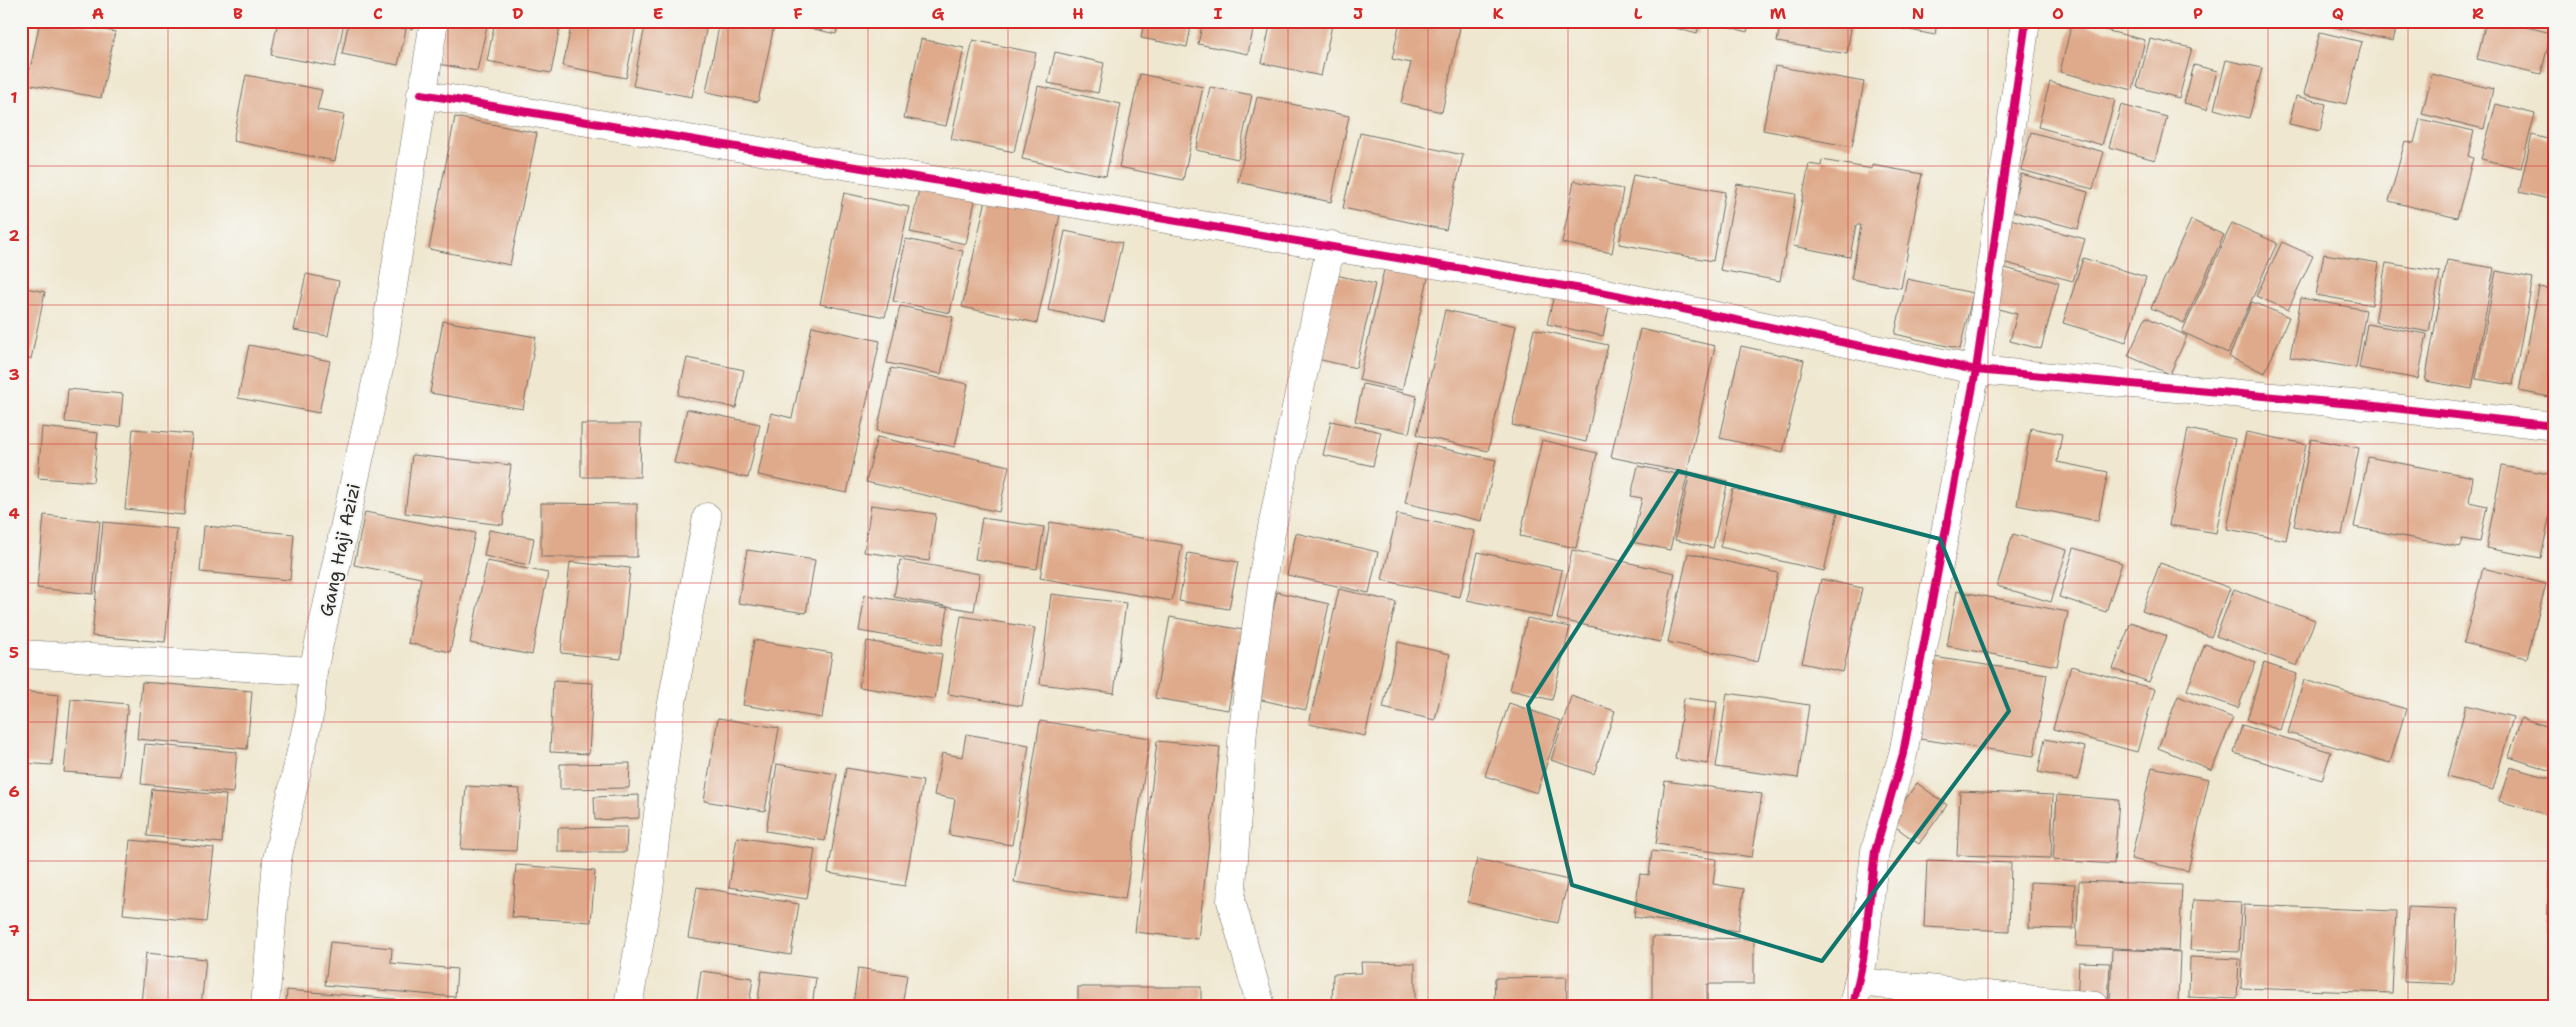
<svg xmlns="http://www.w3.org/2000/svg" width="2576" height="1027" font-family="'Shantell Sans',sans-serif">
	<rect width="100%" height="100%" fill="#f6f6f2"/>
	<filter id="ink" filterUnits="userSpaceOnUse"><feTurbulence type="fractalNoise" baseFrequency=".02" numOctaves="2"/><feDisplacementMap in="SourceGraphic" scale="10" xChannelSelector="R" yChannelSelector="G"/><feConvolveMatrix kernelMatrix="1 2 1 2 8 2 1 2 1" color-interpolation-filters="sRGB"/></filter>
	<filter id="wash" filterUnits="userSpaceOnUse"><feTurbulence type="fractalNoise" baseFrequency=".0096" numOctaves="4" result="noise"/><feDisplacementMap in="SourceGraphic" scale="20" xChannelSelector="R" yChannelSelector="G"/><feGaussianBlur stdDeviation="1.12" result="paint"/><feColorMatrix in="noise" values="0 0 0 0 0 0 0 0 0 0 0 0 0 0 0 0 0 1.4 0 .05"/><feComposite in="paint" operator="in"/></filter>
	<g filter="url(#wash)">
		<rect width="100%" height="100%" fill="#efe7cf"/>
		<g id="blocks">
			<!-- building -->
			<g fill="#dfaa8b">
				<polygon points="40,21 59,21 115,32 101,98 27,84"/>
				<polygon points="278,21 344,22 335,67 271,55"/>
				<polygon points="349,21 368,21 406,29 398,65 342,54"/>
				<polygon points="380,21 413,21 412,29"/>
				<polygon points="446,21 488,21 477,71 438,64"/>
				<polygon points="495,21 561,21 551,73 487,61"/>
				<polygon points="572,21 637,21 626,78 563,66"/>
				<polygon points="646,21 708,21 692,97 633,86"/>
				<polygon points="720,21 775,21 758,102 706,92"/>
				<polygon points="788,21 839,21 836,34 787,23"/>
				<polygon points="923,21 947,21 946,27"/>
				<polygon points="1144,21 1192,21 1187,47 1141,38"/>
				<polygon points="1203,21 1255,21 1248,54 1198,44"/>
				<polygon points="1271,21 1317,21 1332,25 1321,76 1262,63"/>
				<polygon points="1400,21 1425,21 1460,28 1442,112 1401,103 1411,63 1392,59"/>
				<polygon points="1662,21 1700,21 1697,34 1661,24"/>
				<polygon points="1711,21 1750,21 1747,32"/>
				<polygon points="1781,21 1852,21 1847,54 1777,42"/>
				<polygon points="1863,21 1937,21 1935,35"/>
				<polygon points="2328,21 2398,21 2393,41 2327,25"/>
				<polygon points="2486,21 2503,21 2551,33 2541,74 2477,59"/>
				<polygon points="2072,22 2145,40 2133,90 2060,72"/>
				<polygon points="2320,32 2362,42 2346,104 2304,94"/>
				<polygon points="921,39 964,48 946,126 904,118"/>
				<polygon points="2150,39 2192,48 2179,98 2137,87"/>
				<polygon points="973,40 1036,53 1014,152 951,139"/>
				<polygon points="1055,52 1104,63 1098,93 1048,83"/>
				<polygon points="2226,60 2262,68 2249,118 2214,109"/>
				<polygon points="2194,65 2217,71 2207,109 2184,103"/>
				<polygon points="1775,66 1864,82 1852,147 1763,130"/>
				<polygon points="1140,74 1203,87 1183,180 1119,167"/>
				<polygon points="2432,74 2493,89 2484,129 2422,114"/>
				<polygon points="246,75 322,90 317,110 344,115 335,161 233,141"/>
				<polygon points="2050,82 2115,100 2102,145 2038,127"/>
				<polygon points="1038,86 1121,104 1106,176 1022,159"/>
				<polygon points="1210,87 1252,95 1238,159 1196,150"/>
				<polygon points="2296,96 2326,104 2320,131 2289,124"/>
				<polygon points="1257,97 1349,116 1331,202 1238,182"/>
				<polygon points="2496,104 2535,114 2521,168 2481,159"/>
				<polygon points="2121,105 2167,117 2155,160 2109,147"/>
				<polygon points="455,117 537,133 510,265 429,249"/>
				<polygon points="2420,119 2474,131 2468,156 2473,158 2457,218 2389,201 2405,141 2414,143"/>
				<polygon points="2031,132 2104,152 2093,189 2021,170"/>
				<polygon points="1360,133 1463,155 1446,230 1343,208"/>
				<polygon points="2532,135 2555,141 2555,175 2549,199 2519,192"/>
				<polygon points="1822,160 1872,169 1872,165 1922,174 1901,288 1851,279 1861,225 1856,225 1850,257 1793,246 1809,164 1821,166"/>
				<polygon points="2021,174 2088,192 2078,229 2011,211"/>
				<polygon points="1633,175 1725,192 1713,261 1619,244"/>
				<polygon points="1574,181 1623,189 1612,253 1562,243"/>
				<polygon points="920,184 976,196 966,244 910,232"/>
				<polygon points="1737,184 1796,194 1780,281 1720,270"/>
				<polygon points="844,193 909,207 885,317 820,304"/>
				<polygon points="987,195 1061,210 1037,323 962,307"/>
				<polygon points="2010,219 2085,239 2073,281 1999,261"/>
				<polygon points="2191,220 2224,235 2184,323 2151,308"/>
				<polygon points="2232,223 2277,243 2228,353 2182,332"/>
				<polygon points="1065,231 1122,243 1104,322 1048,310"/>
				<polygon points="906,239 963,251 950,313 893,301"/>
				<polygon points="2282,242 2313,256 2288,310 2256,296"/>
				<polygon points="2324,254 2379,263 2372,305 2316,295"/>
				<polygon points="2083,258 2146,277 2126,342 2063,323"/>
				<polygon points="2447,260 2494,268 2472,389 2425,381"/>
				<polygon points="1386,261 1430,270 1402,390 1359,380"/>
				<polygon points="2386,263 2440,272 2429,332 2375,322"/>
				<polygon points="2002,267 2059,283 2041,349 2010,341 2017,314 1991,307"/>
				<polygon points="2496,271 2533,278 2513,385 2476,379"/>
				<polygon points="306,274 339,281 328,336 294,330"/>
				<polygon points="1336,275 1375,284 1356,368 1317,359"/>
				<polygon points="1907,279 1973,293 1960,349 1895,334"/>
				<polygon points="21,287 45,292 31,359 21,357"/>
				<polygon points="1556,287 1611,298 1603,336 1547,324"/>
				<polygon points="2539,287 2555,290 2555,398 2519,391"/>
				<polygon points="2301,298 2366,310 2356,368 2290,357"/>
				<polygon points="2252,302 2289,317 2265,373 2229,357"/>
				<polygon points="900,306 953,317 941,374 887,363"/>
				<polygon points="1445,310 1516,326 1488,451 1417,435"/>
				<polygon points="2146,317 2187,336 2170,374 2128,356"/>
				<polygon points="443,321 536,337 523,409 430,393"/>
				<polygon points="2367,324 2427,334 2418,379 2359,368"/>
				<polygon points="812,326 880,341 847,493 758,475 771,413 792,418"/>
				<polygon points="1534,329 1608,345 1586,442 1512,425"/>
				<polygon points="1640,329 1715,346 1687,473 1611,457"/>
				<polygon points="249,345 330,361 319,413 238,398"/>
				<polygon points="1741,346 1804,360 1783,452 1720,438"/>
				<polygon points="687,358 744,370 736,408 678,395"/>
				<polygon points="891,368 968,384 955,447 877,431"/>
				<polygon points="1363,384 1417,396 1409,433 1355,421"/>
				<polygon points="68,389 123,394 120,427 65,422"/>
				<polygon points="687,409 760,424 748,478 674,463"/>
				<polygon points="1331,421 1381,432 1373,466 1323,455"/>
				<polygon points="581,424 641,424 640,477 581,477"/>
				<polygon points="42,427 98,433 93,482 38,478"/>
				<polygon points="2031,428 2062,434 2057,462 2108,472 2098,521 2017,505"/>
				<polygon points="133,429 192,434 184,515 125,509"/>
				<polygon points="2188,429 2235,439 2216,533 2169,525"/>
				<polygon points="2246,432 2306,444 2286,540 2227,529"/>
				<polygon points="877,437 1009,466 999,512 866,482"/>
				<polygon points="2311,439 2359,448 2342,535 2294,526"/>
				<polygon points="1542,440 1597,453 1576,548 1520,536"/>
				<polygon points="1418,443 1496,460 1482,521 1405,503"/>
				<polygon points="412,455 511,465 503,525 405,513"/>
				<polygon points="2368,457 2473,477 2469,502 2487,506 2480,542 2462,539 2460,547 2354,527"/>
				<polygon points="1638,466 1687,476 1670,550 1632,542 1642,498 1631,496"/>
				<polygon points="2502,466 2555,475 2555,489 2541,558 2486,548"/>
				<polygon points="1690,472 1728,481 1713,548 1675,540"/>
				<polygon points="1733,489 1838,512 1824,571 1720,547"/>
				<polygon points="541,503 637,504 637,557 541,557"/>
				<polygon points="871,505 936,514 929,561 864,552"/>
				<polygon points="365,512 475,533 450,652 408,643 421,578 354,565"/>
				<polygon points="1397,514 1475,531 1460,597 1382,580"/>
				<polygon points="44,515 100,521 93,594 37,588"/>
				<polygon points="982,518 1044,527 1037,569 975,559"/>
				<polygon points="103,522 177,529 165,642 92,636"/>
				<polygon points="1050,522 1182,545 1172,601 1040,578"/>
				<polygon points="204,526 294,534 290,580 200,572"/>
				<polygon points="489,530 534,538 529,565 484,556"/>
				<polygon points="1296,533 1378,552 1369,593 1287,575"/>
				<polygon points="2013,534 2067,550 2051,602 1997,586"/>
				<polygon points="2074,548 2122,563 2106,612 2059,597"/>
				<polygon points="747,550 815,560 806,613 738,603"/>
				<polygon points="1572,550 1675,573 1660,642 1557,619"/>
				<polygon points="1478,552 1562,570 1552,618 1467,600"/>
				<polygon points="1188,553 1238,562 1229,609 1179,601"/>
				<polygon points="1688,553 1778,573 1758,662 1668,642"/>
				<polygon points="900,560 980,574 974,611 894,597"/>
				<polygon points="487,561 548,573 532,655 470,643"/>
				<polygon points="570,562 630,568 621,659 561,653"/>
				<polygon points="2160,563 2230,588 2211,637 2142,611"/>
				<polygon points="2483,568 2546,584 2527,658 2464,643"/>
				<polygon points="1821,579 1862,588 1843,672 1802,663"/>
				<polygon points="1339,589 1396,602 1365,736 1309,724"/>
				<polygon points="2234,589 2315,620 2297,666 2216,636"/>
				<polygon points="1957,591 2068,612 2057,666 1947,646"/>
				<polygon points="1277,592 1329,604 1306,710 1253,698"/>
				<polygon points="1051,594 1126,603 1114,693 1040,684"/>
				<polygon points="865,595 948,608 942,645 859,631"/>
				<polygon points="961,616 1035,628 1022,706 948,694"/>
				<polygon points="1170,617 1243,630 1228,710 1155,698"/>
				<polygon points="1527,618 1570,627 1552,700 1510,690"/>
				<polygon points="2131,622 2167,636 2149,682 2113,669"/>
				<polygon points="754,640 832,653 822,718 743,705"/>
				<polygon points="867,641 942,654 935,699 859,687"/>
				<polygon points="1398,642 1450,654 1435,720 1383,708"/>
				<polygon points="2205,644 2256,662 2238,708 2187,690"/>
				<polygon points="1926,656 2047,674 2034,756 1913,738"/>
				<polygon points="2264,663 2297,674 2280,730 2247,720"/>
				<polygon points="2071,666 2155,689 2137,752 2053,729"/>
				<polygon points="2304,680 2406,709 2390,763 2288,733"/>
				<polygon points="553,681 593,683 589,754 550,752"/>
				<polygon points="142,682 252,691 247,749 137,739"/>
				<polygon points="21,691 59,695 52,765 21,763"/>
				<polygon points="1727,693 1809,705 1798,778 1716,767"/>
				<polygon points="1571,696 1615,711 1594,774 1551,760"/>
				<polygon points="2178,696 2233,718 2212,770 2158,748"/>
				<polygon points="1684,698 1717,702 1708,764 1675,759"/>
				<polygon points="71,699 128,704 120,776 64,772"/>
				<polygon points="1509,703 1561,721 1537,793 1485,776"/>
				<polygon points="2466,705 2513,717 2493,790 2447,777"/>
				<polygon points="718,718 779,728 765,811 704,801"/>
				<polygon points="2521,718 2555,729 2555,772 2509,757"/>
				<polygon points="1040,721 1150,738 1125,899 1014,882"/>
				<polygon points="2242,725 2331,752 2322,780 2234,753"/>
				<polygon points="966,734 1029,745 1012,845 949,835 955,799 934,795 942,753 962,757"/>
				<polygon points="2045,739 2085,747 2078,780 2038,772"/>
				<polygon points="1157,741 1220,747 1198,939 1135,932"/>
				<polygon points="145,744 237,752 233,793 141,784"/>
				<polygon points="630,763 629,788 560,789 560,764"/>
				<polygon points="777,764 837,774 825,841 766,831"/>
				<polygon points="2152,767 2209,779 2188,871 2131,859"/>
				<polygon points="2510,767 2555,780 2555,808 2552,816 2499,801"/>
				<polygon points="846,768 923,781 905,886 828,873"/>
				<polygon points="1665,781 1762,794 1752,857 1656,844"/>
				<polygon points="1917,783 1947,805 1919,844 1889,822"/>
				<polygon points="466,786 520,789 516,851 461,849"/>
				<polygon points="152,789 226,795 222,843 147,836"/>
				<polygon points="1960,791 2053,795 2051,858 1957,855"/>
				<polygon points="639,795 639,818 595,820 594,797"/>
				<polygon points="2057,795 2119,800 2114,864 2053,860"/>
				<polygon points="627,827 626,852 558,852 558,828"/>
				<polygon points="737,837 815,849 807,899 729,887"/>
				<polygon points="130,840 214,848 206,922 123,914"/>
				<polygon points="1652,851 1716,859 1713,884 1744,889 1738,931 1634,917 1640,874 1649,875"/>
				<polygon points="1477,859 1568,880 1558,923 1467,902"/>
				<polygon points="1927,860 2011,863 2009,931 1924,927"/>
				<polygon points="516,865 595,871 591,922 512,917"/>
				<polygon points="2549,870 2555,870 2555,932 2547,932"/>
				<polygon points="2079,881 2182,885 2179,951 2076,946"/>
				<polygon points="2030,882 2075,884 2073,929 2029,928"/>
				<polygon points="697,887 799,904 791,955 688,938"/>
				<polygon points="2193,900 2241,902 2239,952 2190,950"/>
				<polygon points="2244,905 2396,911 2392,993 2241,988"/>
				<polygon points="2408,907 2457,909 2454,984 2404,982"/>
				<polygon points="2552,936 2555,936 2555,985 2550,985"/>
				<polygon points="1652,937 1754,939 1754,984 1707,984 1707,1005 1652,1006"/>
				<polygon points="330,942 392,948 391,963 457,969 455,997 325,985"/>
				<polygon points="2112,949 2180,952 2178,1004 2110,1001"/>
				<polygon points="146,953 206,959 201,1006 141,1004"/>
				<polygon points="2190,957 2239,959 2237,999 2189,997"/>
				<polygon points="1361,962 1415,963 1415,1006 1332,1006 1333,974 1362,973"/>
				<polygon points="2079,962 2110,963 2108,1006 2077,1006"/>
				<polygon points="858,968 907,975 902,1006 853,1006"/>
				<polygon points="701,971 753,978 749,1006 696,1006"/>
				<polygon points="762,971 816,978 812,1006 757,1006"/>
				<polygon points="1567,977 1566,1006 1494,1006 1495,978"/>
				<rect x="1078" y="987" width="123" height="19"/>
				<polygon points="287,990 396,999 395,1006 286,1006"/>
			</g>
		</g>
	</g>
	<g filter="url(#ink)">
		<use href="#blocks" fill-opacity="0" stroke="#706d64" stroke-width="1"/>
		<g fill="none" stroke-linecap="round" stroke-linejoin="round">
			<!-- street casing -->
			<g stroke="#706d64" stroke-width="29">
				<g id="street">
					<polyline points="421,94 1606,293 1976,370 2026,21"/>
					<polyline points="21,654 313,671"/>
					<polyline points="1858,982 2095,1006"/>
					<polyline points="265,1006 277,860 310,711 313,671 383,350 434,21"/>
					<polyline points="628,1006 649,890 670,713 707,517"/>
					<polyline points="1261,1006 1231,901 1243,729 1264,569 1291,431 1331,245"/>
					<polyline points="1853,1006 1863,960 1875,851 1903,754 1976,370 2375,406 2555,426"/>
				</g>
			</g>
			<!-- street -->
			<use href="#street" stroke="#fff" stroke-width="28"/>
			<!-- cycleway casing -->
			<g stroke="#f6f6f2" stroke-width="11">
				<g id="cycleway">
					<polyline points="421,94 1606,293 1976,370 2026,21"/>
					<polyline points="1853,1006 1863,960 1875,851 1903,754 1976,370 2375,406 2555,426"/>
				</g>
			</g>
			<!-- cycleway -->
			<use href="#cycleway" stroke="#d6006c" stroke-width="8"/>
		</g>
	</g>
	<!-- marked area -->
	<path fill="none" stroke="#0f766e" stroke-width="4" stroke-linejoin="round" d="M1678,471l262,68 69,172 -187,250 -250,-76 -44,-180z"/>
	<!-- grid -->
	<path fill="none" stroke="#d62828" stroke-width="1" stroke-opacity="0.55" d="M168,21v985M308,21v985M448,21v985M588,21v985M728,21v985M868,21v985M1008,21v985M1148,21v985M1288,21v985M1428,21v985M1568,21v985M1708,21v985M1848,21v985M1988,21v985M2128,21v985M2268,21v985M2408,21v985M21,166h2534M21,305h2534M21,444h2534M21,583h2534M21,722h2534M21,861h2534"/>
	<g text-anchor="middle" stroke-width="4" stroke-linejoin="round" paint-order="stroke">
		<!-- street labels -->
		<g font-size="18" fill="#2b2b2b" stroke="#f6f6f2">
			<text transform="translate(340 550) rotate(-78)" y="6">Gang Haji Azizi</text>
		</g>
	</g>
	<!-- margin -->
	<rect width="2576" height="1027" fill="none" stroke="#f6f6f2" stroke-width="55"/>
	<rect x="28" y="28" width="2520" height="972" fill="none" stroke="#d62828" stroke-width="2"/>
	<g font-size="16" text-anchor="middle" font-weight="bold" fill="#d62828">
		<text x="98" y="19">A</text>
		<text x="238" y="19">B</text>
		<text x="378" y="19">C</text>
		<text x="518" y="19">D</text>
		<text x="658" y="19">E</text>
		<text x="798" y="19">F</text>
		<text x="938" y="19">G</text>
		<text x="1078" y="19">H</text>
		<text x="1218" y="19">I</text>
		<text x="1358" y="19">J</text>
		<text x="1498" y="19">K</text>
		<text x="1638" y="19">L</text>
		<text x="1778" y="19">M</text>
		<text x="1918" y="19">N</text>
		<text x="2058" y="19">O</text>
		<text x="2198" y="19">P</text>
		<text x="2338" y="19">Q</text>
		<text x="2478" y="19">R</text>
		<text x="14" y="103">1</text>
		<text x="14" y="241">2</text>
		<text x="14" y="380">3</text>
		<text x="14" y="519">4</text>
		<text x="14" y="658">5</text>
		<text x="14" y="797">6</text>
		<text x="14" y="936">7</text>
	</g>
</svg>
